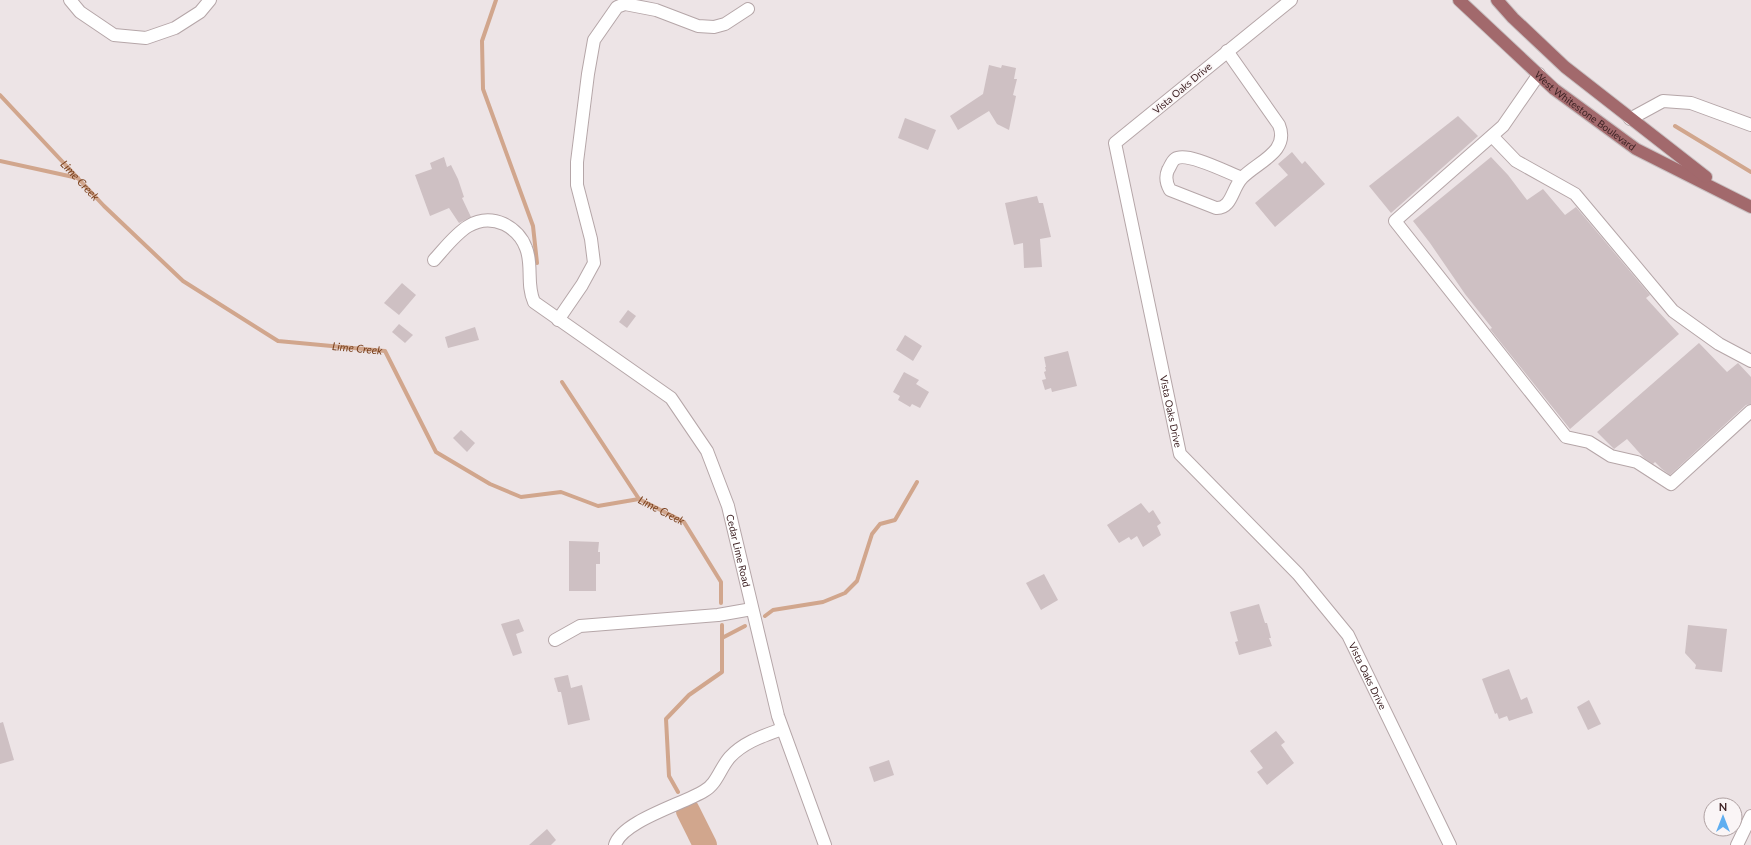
<svg xmlns="http://www.w3.org/2000/svg" width="1751" height="845" font-family="Lato,sans-serif">
	<rect width="100%" height="100%" fill="#ede4e6"/>
	<g fill="none" stroke-linecap="round" stroke-linejoin="round">
		<!-- stream -->
		<g stroke="#d1a68d" stroke-width="4">
			<polyline points="496,0 482,41 483,89 533,226 537,263"/>
			<path id="s1" d="M0,95l104,111 79,75 95,60 107,10 51,101 54,32 31,13 40,-5 37,14 41,-7 45,23 37,60v21"/>
			<polyline points="1675,126 1751,172"/>
			<polyline points="0,161 78,178"/>
			<polyline points="562,382 639,499"/>
			<polyline points="765,616 773,610 823,602 845,593 857,581 872,534 880,524 895,520 917,482"/>
			<polyline points="722,638 745,626"/>
			<polyline points="678,792 669,776 666,719 689,695 722,672 722,625"/>
		</g>
		<!-- river -->
		<polyline stroke="#d1a68d" stroke-width="24" points="688,811 705,845"/>
	</g>
	<!-- building -->
	<g fill="#cec0c3">
		<polygon points="989,65 1001,68 1002,65 1016,68 1014,79 1017,79 1013,95 1016,96 1009,130 997,124 989,111 958,130 950,116 983,94"/>
		<polygon points="1458,116 1478,136 1391,213 1369,186"/>
		<polygon points="905,118 936,130 928,150 898,138"/>
		<polygon points="1292,152 1302,164 1305,161 1325,184 1275,227 1255,203 1288,175 1278,164"/>
		<polygon points="444,157 447,167 451,165 458,179 464,197 462,198 471,217 459,223 449,208 430,216 415,175 432,169 430,163"/>
		<polygon points="1491,157 1508,175 1527,200 1543,189 1565,215 1576,207 1650,295 1646,298 1679,334 1570,429 1490,329 1492,328 1465,294 1430,243 1413,221"/>
		<polygon points="1037,196 1039,203 1043,203 1051,237 1040,239 1042,267 1024,268 1023,243 1014,245 1005,203"/>
		<polygon points="402,283 416,295 399,315 384,303"/>
		<polygon points="628,310 636,316 627,328 619,322"/>
		<polygon points="399,324 413,335 405,343 392,332"/>
		<polygon points="475,327 479,340 448,348 445,337"/>
		<polygon points="905,335 922,346 913,361 896,350"/>
		<polygon points="1699,343 1727,372 1738,363 1751,377 1751,404 1746,405 1670,475 1662,469 1655,462 1653,464 1644,458 1627,439 1614,449 1597,432"/>
		<polygon points="1068,351 1077,386 1052,392 1051,388 1045,390 1042,380 1046,379 1044,372 1046,371 1045,367 1046,367 1044,357"/>
		<polygon points="904,372 919,380 916,384 929,392 920,408 912,404 910,407 898,400 900,396 893,392"/>
		<polygon points="461,430 475,443 467,452 453,438"/>
		<polygon points="1141,503 1149,513 1153,510 1161,523 1157,526 1161,535 1143,547 1137,536 1131,540 1129,537 1119,543 1107,525"/>
		<polygon points="569,541 599,542 598,552 600,552 600,564 596,564 596,591 569,591"/>
		<polygon points="1044,574 1058,600 1041,610 1026,583"/>
		<polygon points="1259,604 1265,623 1267,623 1271,638 1269,638 1272,646 1239,655 1235,642 1238,641 1230,612"/>
		<polygon points="519,619 524,631 516,634 522,653 513,656 501,624"/>
		<polygon points="1688,625 1727,629 1722,672 1695,669 1696,665 1685,653"/>
		<polygon points="1509,669 1521,700 1527,697 1533,713 1509,721 1507,716 1499,719 1497,713 1495,714 1482,679"/>
		<polygon points="568,675 571,688 582,685 590,720 568,725 561,692 558,692 554,678"/>
		<polygon points="1589,700 1601,724 1588,730 1577,707"/>
		<polygon points="3,722 14,760 0,764 0,723"/>
		<polygon points="1276,731 1285,742 1281,745 1294,763 1267,785 1257,772 1263,768 1250,751"/>
		<polygon points="889,760 894,775 874,782 869,767"/>
		<polygon points="547,829 556,840 551,845 529,845"/>
	</g>
	<g fill="none" stroke-linecap="round" stroke-linejoin="round">
		<!-- minor casing -->
		<g stroke="#b5a6a8" stroke-width="14">
			<g id="minor">
				<polyline points="70,0 80,12 114,35 146,38 175,28 200,12 210,0"/>
				<path id="s2" d="M1291,0l-176,143 65,311 118,120 50,61 102,210"/>
				<path d="M1227,51l52,74c11,27 -22,37 -37,53 -10,10 -10,31 -26,30l-46,-18c-4,-7 -5,-13 -2,-20 2,-3 4,-9 7,-11 12,-8 53,14 67,19"/>
				<polyline points="1539,74 1503,126 1395,221 1566,437 1589,442 1611,456 1637,462 1671,484 1751,411"/>
				<polyline points="1630,119 1663,101 1691,103 1751,125"/>
				<polyline points="1492,136 1516,161 1575,194 1673,311 1719,344 1751,361"/>
				<path id="s3" d="M434,260c19,-21 38,-50 70,-36 10,5 18,13 22,24 7,17 0,36 8,54l137,96 36,53 21,55 50,210 47,129"/>
				<polyline points="558,320 582,285 594,263 591,239 577,185 577,162 588,74 594,40 617,7 625,4 656,10 698,26 714,27 725,24 748,9"/>
				<polyline points="555,640 580,626 718,615 752,609"/>
				<path d="M615,845c7,-24 68,-41 89,-54 13,-7 16,-23 26,-34 14,-15 33,-21 52,-28"/>
				<polyline points="1737,845 1751,816"/>
			</g>
		</g>
		<!-- major casing -->
		<g stroke="#c9c1c2" stroke-width="14">
			<g id="major">
				<path id="s4" d="M1459,0l95,89 82,60 115,58"/>
				<polyline points="1497,0 1513,18 1565,67 1706,177"/>
			</g>
		</g>
		<!-- minor -->
		<use href="#minor" stroke="#fff" stroke-width="12"/>
		<!-- major -->
		<use href="#major" stroke="#a2696c" stroke-width="12"/>
	</g>
	<g text-anchor="middle" stroke-width="3.5" stroke-linejoin="round" paint-order="stroke">
		<!-- street labels -->
		<g font-size="10" fill="#3f2325" stroke="#faf5f6">
			<text transform="translate(1182 88) rotate(-40)" y="4">Vista Oaks Drive</text>
			<text dy="4" stroke="none"><textPath href="#s4" startOffset="168">West Whitestone Boulevard</textPath></text>
			<text dy="4" stroke="none"><textPath href="#s2" startOffset="501">Vista Oaks Drive</textPath></text>
			<text dy="4" stroke="none"><textPath href="#s3" startOffset="510">Cedar Lime Road</textPath></text>
			<text dy="4" stroke="none"><textPath href="#s2" startOffset="837">Vista Oaks Drive</textPath></text>
		</g>
		<!-- water labels -->
		<g font-size="11" font-style="italic" fill="#7a411e" stroke="#faf5f6">
			<text dy="4" stroke="none"><textPath href="#s1" startOffset="117">Lime Creek</textPath></text>
			<text dy="4" stroke="none"><textPath href="#s1" startOffset="453">Lime Creek</textPath></text>
			<text dy="4" stroke="none"><textPath href="#s1" startOffset="837">Lime Creek</textPath></text>
		</g>
	</g>
	<!-- north arrow -->
	<g transform="translate(1723 817)"><circle r="19" fill="#faf5f6" stroke="#afa1a2"/>
	<path d="M0-3L7 15L0 10L-7 15Z" fill="#5faef0"/>
	<text y="-6" font-size="11" font-weight="bold" text-anchor="middle" fill="#3f2325">N</text>
	</g>
</svg>
